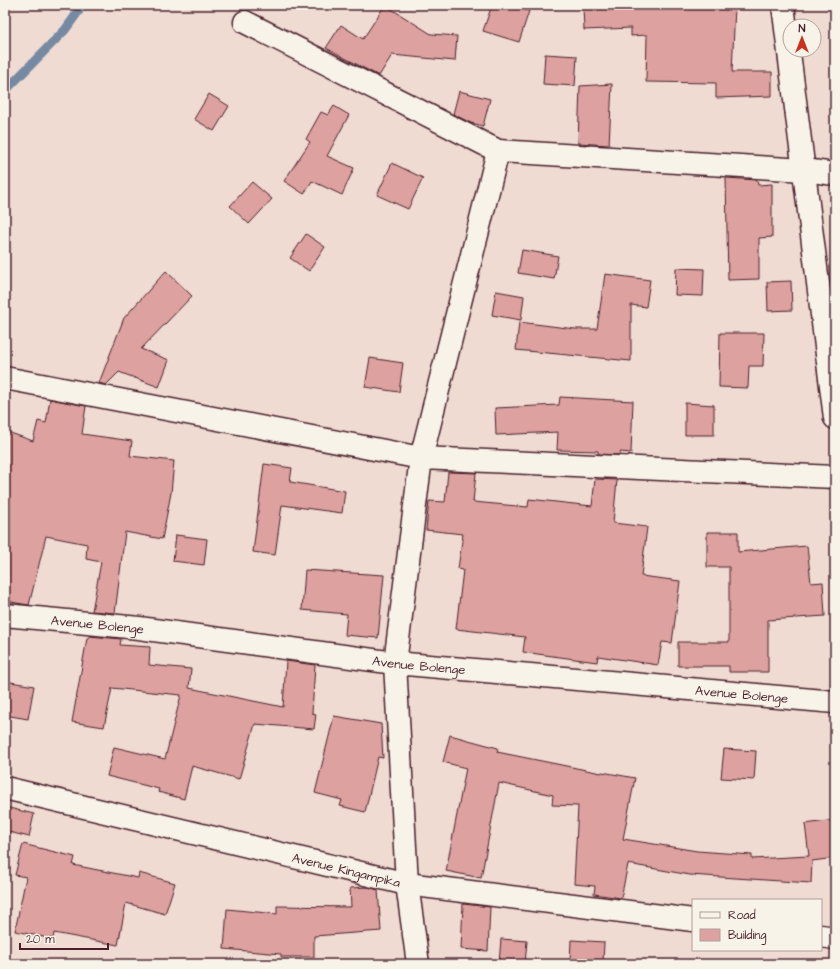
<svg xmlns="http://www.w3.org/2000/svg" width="840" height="969" font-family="'Architects Daughter',sans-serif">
	<rect width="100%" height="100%" fill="#efdbd2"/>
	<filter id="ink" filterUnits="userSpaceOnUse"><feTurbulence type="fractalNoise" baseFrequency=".025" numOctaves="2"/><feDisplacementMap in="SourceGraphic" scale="8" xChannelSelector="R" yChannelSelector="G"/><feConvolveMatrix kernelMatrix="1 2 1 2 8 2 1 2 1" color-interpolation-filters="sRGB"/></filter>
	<g filter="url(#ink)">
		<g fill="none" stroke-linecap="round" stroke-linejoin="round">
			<!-- stream -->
			<polyline stroke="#758aa2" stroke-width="9" points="5,91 65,30 83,5"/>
		</g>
		<!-- building -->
		<g fill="#dda29f" stroke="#4a1f2b">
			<polygon points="385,5 431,34 457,36 455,61 392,55 379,76 326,48 341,25 363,39"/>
			<polygon points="492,5 511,5 529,11 519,42 483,31"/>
			<polygon points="613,5 710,5 735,6 732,72 772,72 772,96 716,98 716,83 646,82 647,35 631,36 631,28 584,30 583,6"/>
			<polygon points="545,54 577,56 575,86 543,84"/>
			<polygon points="612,84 609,145 578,143 580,86"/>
			<polygon points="459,91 490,99 483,126 471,123 453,114"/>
			<polygon points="209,94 229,106 214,131 194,119"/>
			<polygon points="334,106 349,115 327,156 354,168 342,195 312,181 304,194 284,181 310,142 306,139 321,112 328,115"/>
			<polygon points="392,163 423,178 408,209 377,195"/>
			<polygon points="726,178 757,180 758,185 772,184 772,237 759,238 759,279 728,280"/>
			<polygon points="252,182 272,199 249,224 230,206"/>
			<polygon points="306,234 325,247 309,271 290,258"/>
			<polygon points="522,250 558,256 554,279 518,273"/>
			<polygon points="676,268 704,269 703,296 675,295"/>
			<polygon points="166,271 192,296 141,349 169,360 159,387 119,372 106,385 99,383 124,318"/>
			<polygon points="605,274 650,280 646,307 631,305 631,361 516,350 519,322 575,329 597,329"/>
			<polygon points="791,281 792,310 768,311 767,282"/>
			<polygon points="496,291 524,296 521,320 492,315"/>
			<polygon points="720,333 764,333 763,366 749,366 748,388 719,387"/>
			<polygon points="370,358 403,363 399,392 365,387"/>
			<polygon points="560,397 633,401 631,453 620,452 620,455 598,454 598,451 557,450 558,432 496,435 495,408 559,405"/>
			<polygon points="50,399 86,406 82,434 132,441 130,456 174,461 171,493 162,539 125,532 115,613 92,611 101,562 86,559 87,544 46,536 29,605 5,601 5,431 33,441 38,421 46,423"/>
			<polygon points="685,403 714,405 714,435 685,435"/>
			<polygon points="264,464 292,468 290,482 345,491 342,513 282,505 275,555 253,552"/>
			<polygon points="448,472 476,473 473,502 528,507 529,499 592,506 595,479 617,480 613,523 647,527 641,576 680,581 672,643 662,642 658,665 598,656 597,662 523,652 525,637 456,629 463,570 458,569 463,534 426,530 429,501 445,502"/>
			<polygon points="707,532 738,532 738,552 807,546 811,583 823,582 825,616 768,620 768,672 729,672 729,666 678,666 678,642 729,642 729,567 707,567"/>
			<polygon points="176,535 207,539 204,565 173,561"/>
			<polygon points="305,570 384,575 378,638 345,635 347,614 302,610"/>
			<polygon points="89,636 121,639 120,645 150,647 149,665 191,669 189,688 283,707 286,661 315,665 312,713 316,714 314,729 255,724 239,779 192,766 184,799 158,792 159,789 107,776 114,747 165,759 181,695 112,688 104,727 72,722 87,638 89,638"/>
			<polygon points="5,681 34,686 28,719 5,715"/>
			<polygon points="334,716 381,724 383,758 378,757 365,812 340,806 342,800 315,793"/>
			<polygon points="450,735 498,748 497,752 601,773 602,772 635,778 623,839 697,851 752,855 752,859 809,856 805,824 835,820 835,858 812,861 811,883 690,875 628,864 621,898 594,894 595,886 574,884 578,806 552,805 553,795 499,783 481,878 446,871 466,768 443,762"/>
			<polygon points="724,749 756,751 754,780 721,778"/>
			<polygon points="5,807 34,814 29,837 5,831"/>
			<polygon points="23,844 75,857 73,865 138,878 139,873 175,883 165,914 126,903 118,945 54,933 53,939 15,931 26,877 15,875"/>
			<polygon points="368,887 378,890 381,931 314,936 314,957 281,957 281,954 224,949 227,909 277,914 277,906 351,907 350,888"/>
			<polygon points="463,904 490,907 488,951 461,949"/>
			<polygon points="501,939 527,941 525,964 499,964"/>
			<polygon points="571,940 604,942 603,964 570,964"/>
		</g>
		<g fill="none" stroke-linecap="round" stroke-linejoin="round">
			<!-- minor casing -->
			<g stroke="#4a1f2b" stroke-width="25">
				<g id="minor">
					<polyline points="783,5 835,418"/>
					<polyline points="245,22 498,151 804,170 835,174"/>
					<polyline points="5,378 421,458 835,477"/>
					<path id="s1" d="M5,615l134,13 256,35 440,39"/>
					<path id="s2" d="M5,788l402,96 286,36"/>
					<polyline points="821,936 835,938"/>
					<polyline points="418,964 407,884 395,663 421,458 498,151"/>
				</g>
			</g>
			<!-- minor -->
			<use href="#minor" stroke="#f7f3e8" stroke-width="22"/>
		</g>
	</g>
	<g text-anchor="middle" stroke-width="4" stroke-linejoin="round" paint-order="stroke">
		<!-- street labels -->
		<g font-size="13" fill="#4a1f2b" stroke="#f7f3e8">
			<text dy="5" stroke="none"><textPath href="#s1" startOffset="93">Avenue Bolenge</textPath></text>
			<text dy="5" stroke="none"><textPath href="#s1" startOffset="417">Avenue Bolenge</textPath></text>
			<text dy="5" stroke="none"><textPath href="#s1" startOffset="741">Avenue Bolenge</textPath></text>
			<text dy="5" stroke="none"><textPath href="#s2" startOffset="351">Avenue Kingampika</textPath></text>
		</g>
	</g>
	<!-- margin -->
	<rect width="840" height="969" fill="none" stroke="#f7f3e8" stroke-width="20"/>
	<rect x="10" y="10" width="820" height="949" fill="none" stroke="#4a1f2b" stroke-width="1.5" filter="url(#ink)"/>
	<!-- legend -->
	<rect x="692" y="899" width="130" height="52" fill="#f7f3e8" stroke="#b29e9c"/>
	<rect x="700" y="912" width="20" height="6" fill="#f7f3e8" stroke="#b29e9c"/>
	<text x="728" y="919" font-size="12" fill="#4a1f2b">Road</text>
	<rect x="700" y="929" width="20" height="12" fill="#dda29f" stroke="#b29e9c"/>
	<text x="728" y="939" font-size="12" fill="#4a1f2b">Building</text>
	<!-- north arrow -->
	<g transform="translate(802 38)"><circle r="19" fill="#f7f3e8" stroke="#b29e9c"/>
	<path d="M0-3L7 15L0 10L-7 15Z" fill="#c8321e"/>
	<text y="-6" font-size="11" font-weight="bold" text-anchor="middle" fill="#4a1f2b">N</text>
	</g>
	<!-- scale -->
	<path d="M20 943v6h88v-6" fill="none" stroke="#4a1f2b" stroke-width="2"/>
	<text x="26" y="943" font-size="12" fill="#4a1f2b" stroke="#f7f3e8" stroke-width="3" paint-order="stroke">20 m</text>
</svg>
